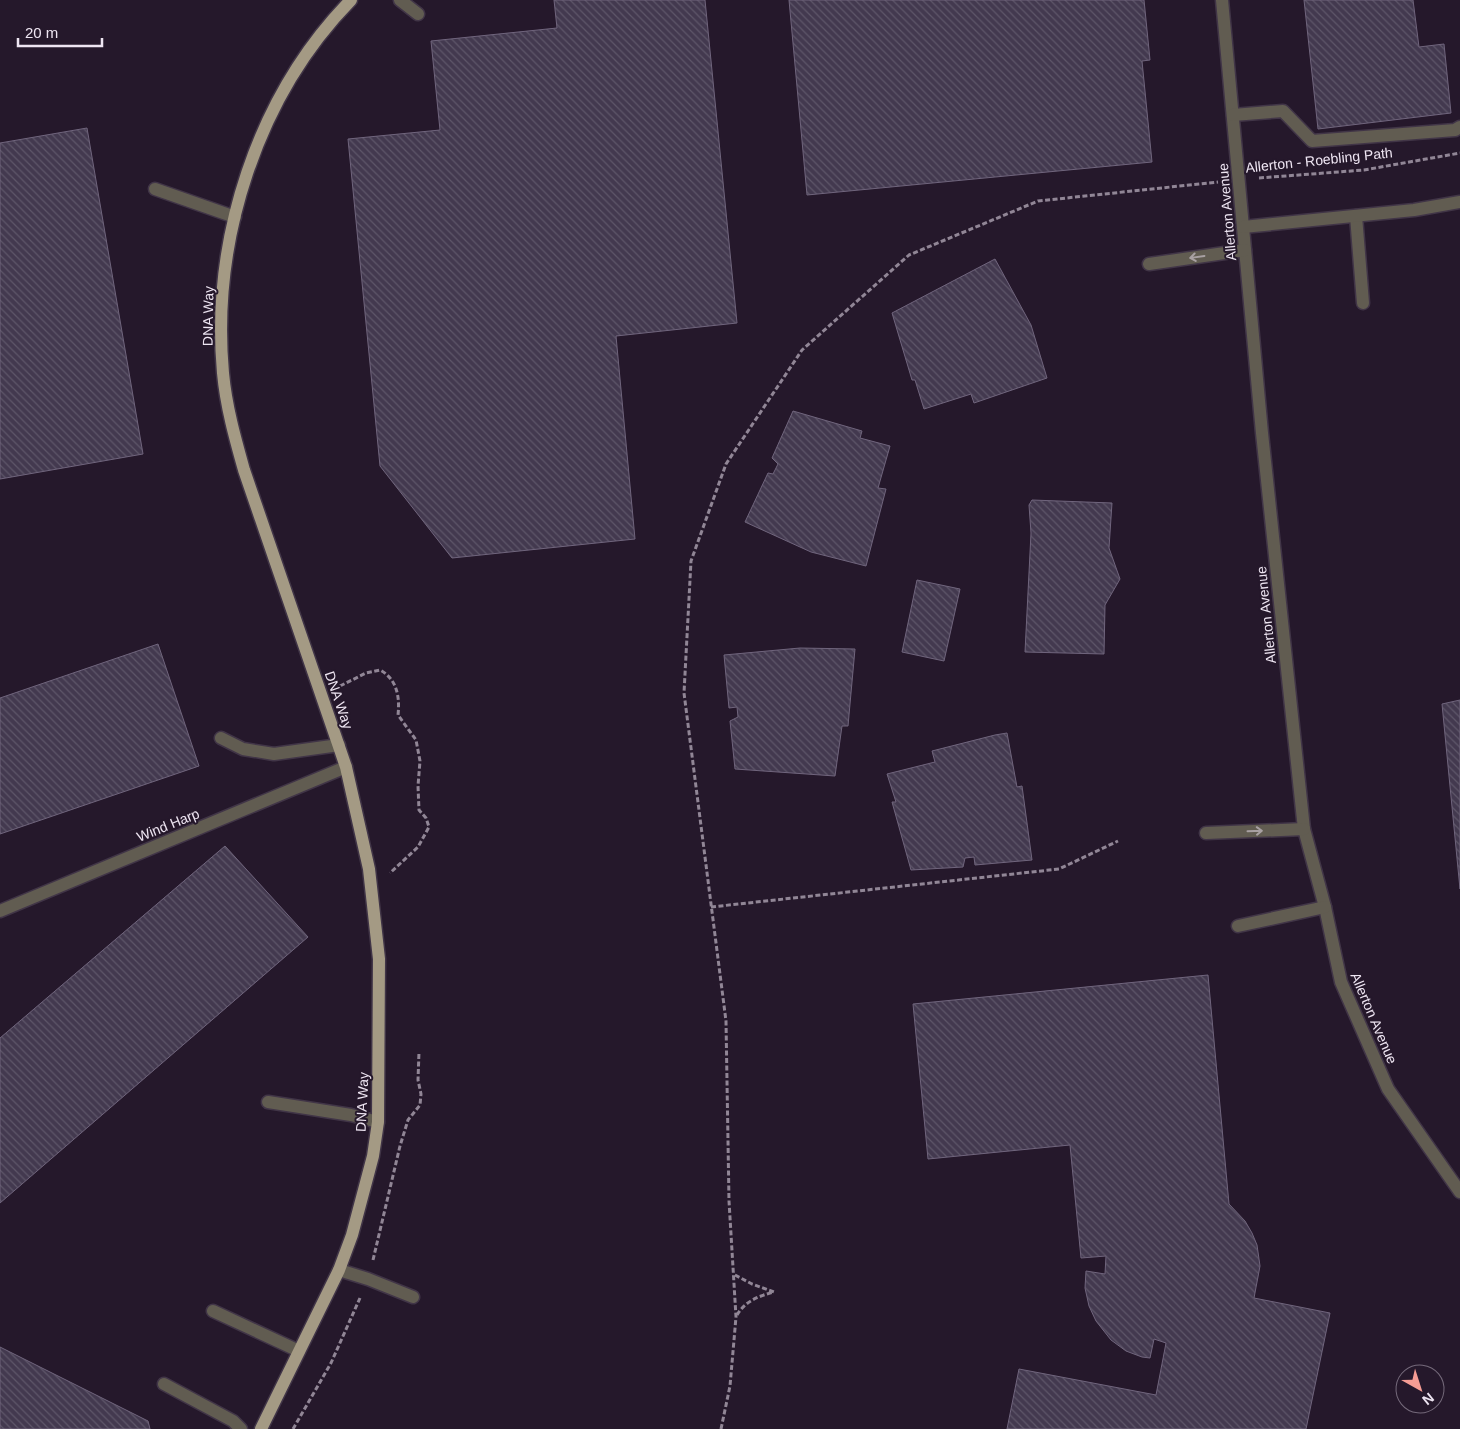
<svg xmlns="http://www.w3.org/2000/svg" width="1460" height="1429" font-family="Helvetica,sans-serif">
	<defs>
		<pattern id="building-back-hatch" width="6" height="6" patternUnits="userSpaceOnUse" patternTransform="scale(1.25)"><rect width="6" height="6" fill="#43394f"/><path d="M-1 5l2 2M0 0l6 6M5-1l2 2" fill="none" stroke="#5e5669"/></pattern>
	</defs>
	<rect width="100%" height="100%" fill="#25182b"/>
	<!-- building -->
	<g fill="url(#building-back-hatch)" stroke="#70657d">
		<polygon points="554,0 705,0 737,323 616,336 635,539 452,558 380,466 348,139 440,130 431,41 557,28"/>
		<polygon points="789,0 1144,0 1150,60 1142,61 1152,162 807,195"/>
		<polygon points="1304,0 1413,0 1419,47 1444,44 1451,113 1318,129"/>
		<polygon points="87,128 143,454 0,479 0,143"/>
		<polygon points="995,259 1031,325 1047,378 974,403 971,394 924,409 915,380 912,380 892,313"/>
		<polygon points="793,411 862,431 860,438 890,446 878,488 886,489 866,566 811,552 745,522 768,473 773,474 778,464 772,458"/>
		<polygon points="1032,500 1112,503 1109,548 1120,579 1105,605 1104,654 1025,652 1031,533 1029,505"/>
		<polygon points="917,580 960,589 944,661 902,652"/>
		<polygon points="158,644 199,766 0,834 0,698"/>
		<polygon points="800,648 855,649 848,726 842,726 835,776 735,769 730,721 738,717 737,707 729,708 724,655"/>
		<polygon points="1460,700 1460,889 1442,704"/>
		<polygon points="1007,733 1017,787 1022,786 1032,860 975,865 974,857 965,858 963,867 911,870 892,802 896,802 887,774 935,762 932,751 995,735"/>
		<polygon points="225,846 308,937 0,1203 0,1038"/>
		<polygon points="1208,975 1229,1204 1245,1221 1252,1233 1257,1245 1260,1266 1254,1298 1330,1313 1306,1429 1007,1429 1019,1369 1156,1395 1166,1343 1154,1339 1150,1358 1142,1357 1126,1351 1111,1340 1096,1321 1089,1306 1085,1288 1086,1271 1105,1274 1106,1256 1081,1258 1070,1145 928,1159 913,1004"/>
		<polygon points="0,1347 148,1421 150,1429 0,1429"/>
	</g>
	<g fill="none" stroke-linecap="round" stroke-linejoin="round">
		<!-- minor casing -->
		<g stroke="#413547" stroke-width="15">
			<g id="minor">
				<polyline points="400,0 418,14"/>
				<polyline points="1222,0 1262,433 1304,829 1325,907 1341,982 1388,1089 1460,1192"/>
				<polyline points="1233,115 1283,111 1312,141 1455,130 1460,127"/>
				<polyline points="155,189 235,217"/>
				<polyline points="1356,216 1363,303"/>
				<polyline points="1243,227 1414,210 1460,202"/>
				<polyline points="1149,264 1245,250"/>
				<polyline points="221,738 243,749 274,754 339,745"/>
				<polyline points="1206,833 1304,829"/>
				<polyline points="0,911 346,767"/>
				<polyline points="1238,926 1325,907"/>
				<polyline points="268,1102 351,1115 378,1122"/>
				<polyline points="339,1270 368,1279 413,1297"/>
				<polyline points="213,1311 299,1351"/>
				<polyline points="164,1384 233,1421 241,1429"/>
			</g>
		</g>
		<!-- major casing -->
		<g stroke="#413547" stroke-width="15">
			<path id="major" d="M261,1429l78,-159 13,-35 21,-79 5,-34 1,-163 -10,-90 -23,-102 -102,-297c-9,-32 -18,-64 -21,-97 -12,-133 34,-277 128,-373"/>
		</g>
		<!-- path -->
		<g stroke="#918696" stroke-width="3" stroke-dasharray="5 2.5" stroke-linecap="butt">
			<polyline points="1259,178 1364,170 1460,153"/>
			<path d="M340,686l26,-13 14,-3c17,9 20,27 18,45l18,25 4,21 -2,25 1,24 7,8 3,9 -11,20 -28,26"/>
			<polyline points="711,907 1059,869 1118,841"/>
			<polyline points="373,1260 400,1146 408,1120 420,1105 421,1094 418,1080 419,1052"/>
			<path d="M735,1275l17,9 22,8c-15,4 -29,9 -37,23"/>
			<polyline points="293,1429 331,1363 360,1298"/>
			<polyline points="721,1429 730,1386 736,1317 729,1201 726,1021 684,693 691,561 726,464 802,350 909,255 1038,201 1218,182"/>
		</g>
		<!-- minor -->
		<use href="#minor" stroke="#615c51" stroke-width="12"/>
		<!-- major -->
		<use href="#major" stroke="#a49a84" stroke-width="12"/>
	</g>
	<!-- one-way arrows -->
	<defs><path id="oneway-shaft" d="M-6 0H5M1.5-3L5.5 0L1.5 3" fill="none" stroke-width="1.6" stroke-linecap="round" stroke-linejoin="round" transform="scale(1.25)"/></defs>
	<g stroke="#a8a0a2">
		<use href="#oneway-shaft" transform="translate(1197 257) rotate(172)"/>
		<use href="#oneway-shaft" transform="translate(1255 831) rotate(-2)"/>
	</g>
	<g text-anchor="middle" stroke-width="4" stroke-linejoin="round" paint-order="stroke">
		<!-- street labels -->
		<g font-size="14" fill="#eee5f2" stroke="#25182b">
			<text transform="translate(1319 160) rotate(-6)" y="5">Allerton - Roebling Path</text>
			<text transform="translate(1227 212) rotate(-95)" y="5">Allerton Avenue</text>
			<text transform="translate(208 316) rotate(-89)" y="5">DNA Way</text>
			<text transform="translate(1266 615) rotate(-96)" y="5">Allerton Avenue</text>
			<text transform="translate(339 700) rotate(71)" y="5">DNA Way</text>
			<text transform="translate(168 825) rotate(-22)" y="5">Wind Harp</text>
			<text transform="translate(1374 1018) rotate(67)" y="5">Allerton Avenue</text>
			<text transform="translate(362 1102) rotate(-87)" y="5">DNA Way</text>
		</g>
	</g>
	<!-- north arrow -->
	<g transform="translate(1420 1389) rotate(141)"><circle r="24" fill="#25182b" stroke="#756a7b"/>
	<path d="M0-4L9 19L0 12L-9 19Z" fill="#f59c94"/>
	<text y="-8" font-size="14" font-weight="bold" text-anchor="middle" fill="#eee5f2">N</text>
	</g>
	<!-- scale -->
	<path d="M18 38v8h84v-8" fill="none" stroke="#eee5f2" stroke-width="2.5"/>
	<text x="25" y="38" font-size="15" fill="#eee5f2" stroke="#25182b" stroke-width="4" paint-order="stroke">20 m</text>
</svg>
